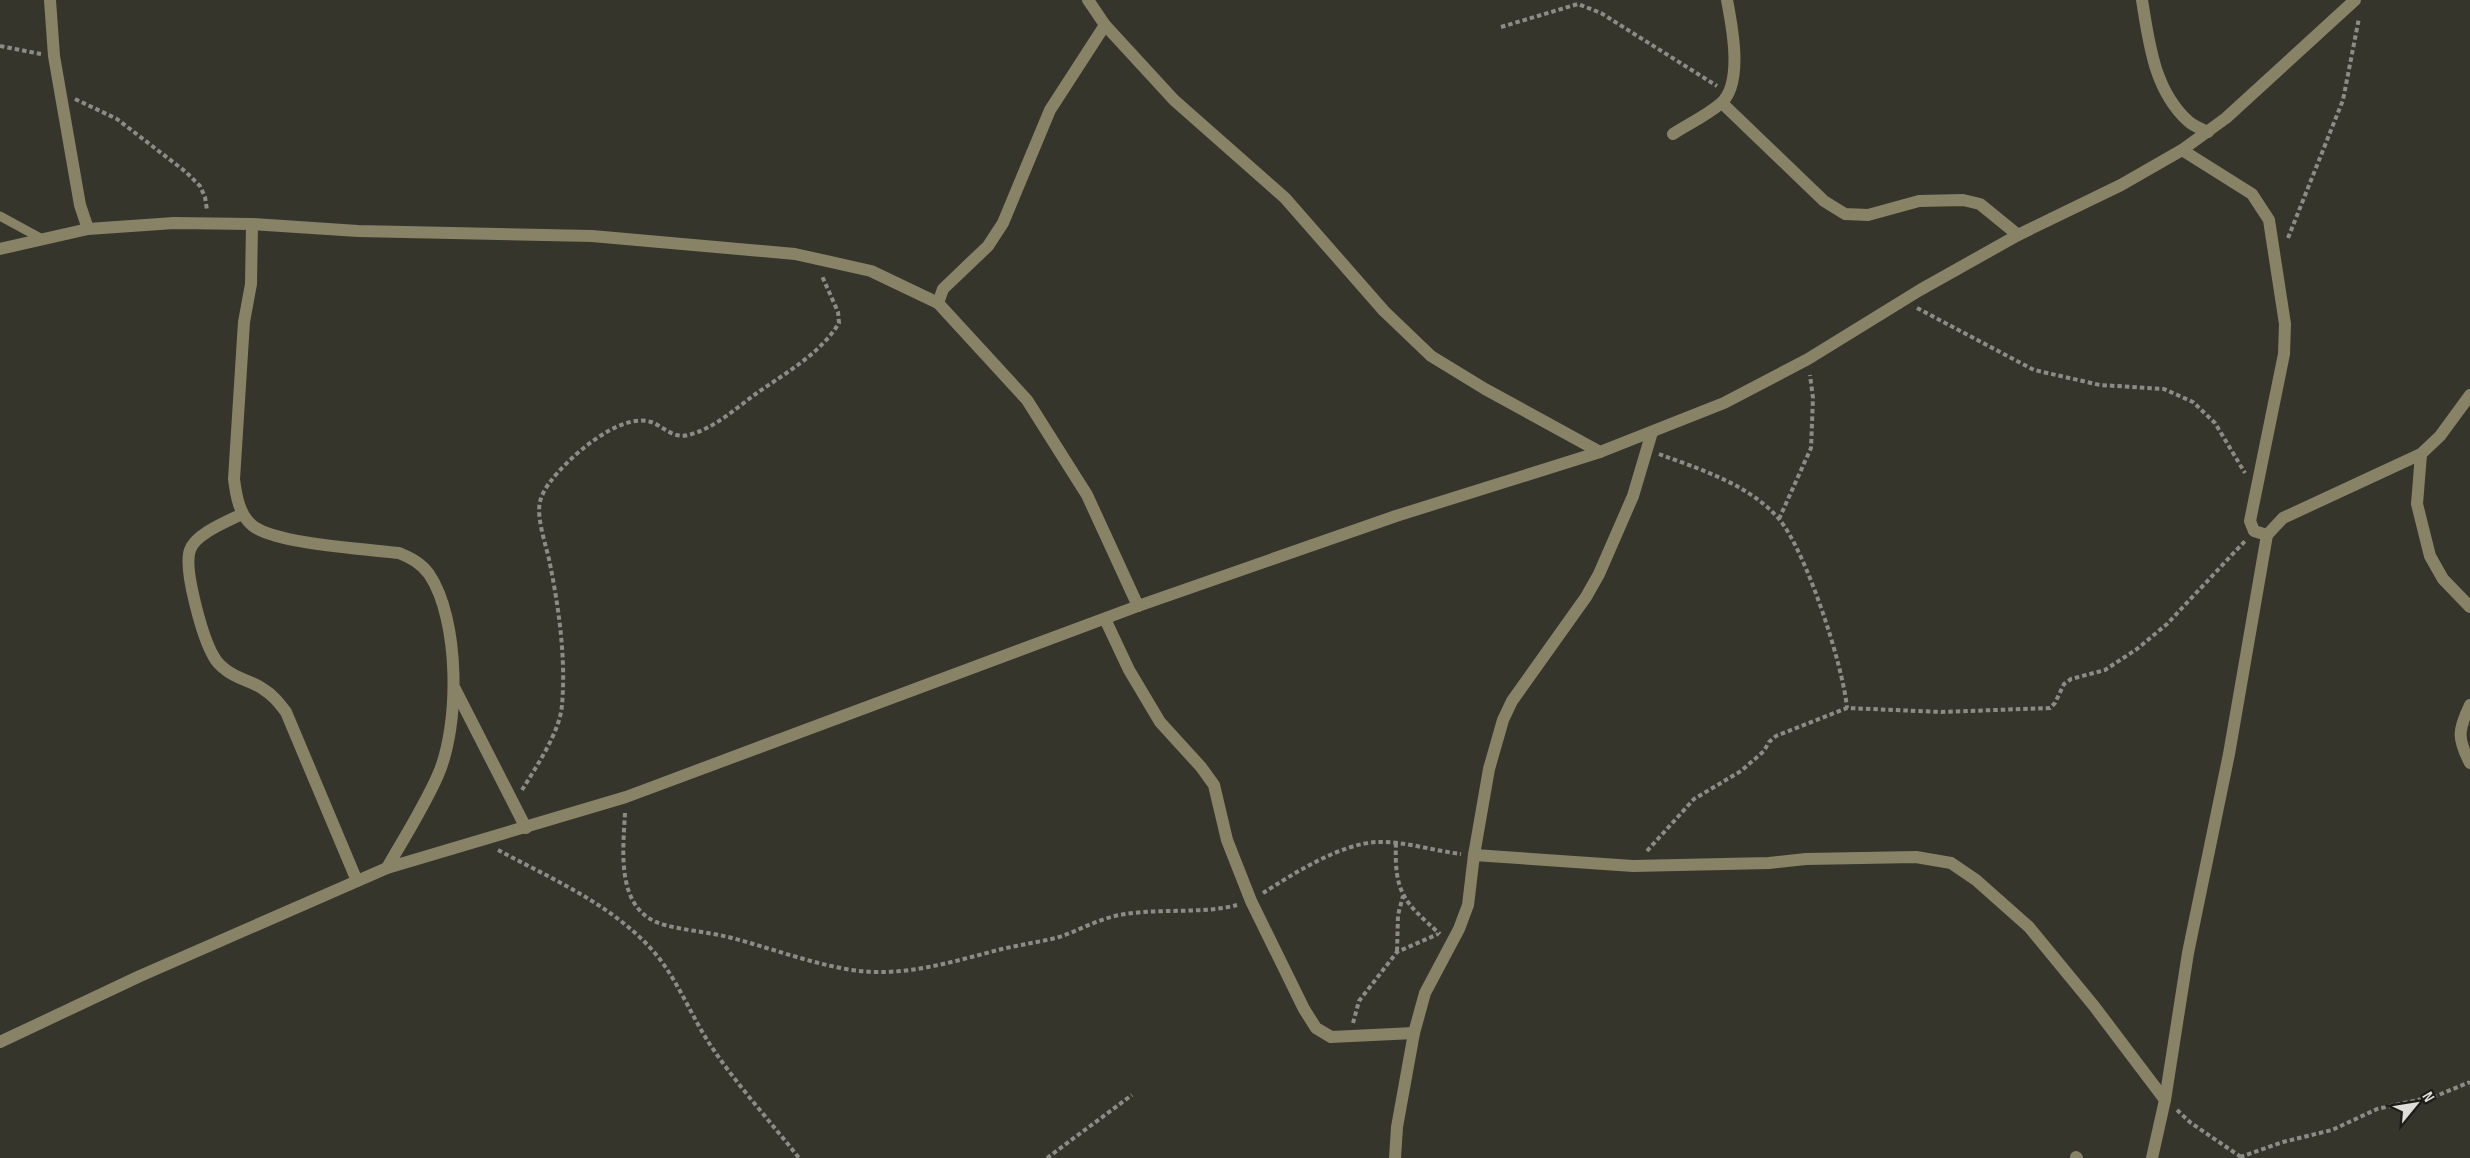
<svg xmlns="http://www.w3.org/2000/svg" width="2470" height="1158" font-family="'Sofia Sans Condensed',sans-serif">
	<rect width="100%" height="100%" fill="#36352c"/>
	<g fill="none" stroke-linecap="round" stroke-linejoin="round">
		<!-- path -->
		<g stroke="#8d8c84" stroke-width="4" stroke-dasharray="4.5 3" stroke-linecap="butt">
			<polyline points="1501,27 1578,4 1601,13 1717,86"/>
			<polyline points="0,46 41,54"/>
			<polyline points="75,99 117,119 186,172 200,186 205,197 207,210"/>
			<polyline points="2288,238 2343,100 2359,18"/>
			<polyline points="1917,308 2034,370 2100,385 2164,389 2193,402 2215,423 2245,473"/>
			<path d="M1659,454c40,15 90,30 120,65 27,32 64,146 68,189"/>
			<polyline points="1779,519 1811,448 1813,398 1810,375"/>
			<path d="M522,790c14,-23 38,-58 40,-85 4,-46 -3,-96 -12,-141 -3,-16 -14,-46 -10,-62 1,-6 6,-15 10,-20 18,-24 69,-70 101,-60 12,4 22,17 37,13 26,-6 48,-27 69,-42 30,-21 63,-39 82,-70l-1,-11 -16,-36"/>
			<path d="M625,813c-2,39 -10,99 40,112 22,6 45,7 67,13 38,10 75,24 114,31 54,10 105,-7 156,-20 18,-4 36,-7 54,-11 20,-6 38,-17 59,-22 40,-9 84,-1 122,-11"/>
			<path d="M1396,843c-2,50 8,59 44,91"/>
			<path d="M498,850c54,29 115,55 156,102 24,28 37,64 57,94 26,39 59,75 88,112"/>
			<polyline points="1647,851 1694,799 1741,771 1764,751 1769,742 1776,736 1847,708 1941,712 2050,708 2055,703 2064,684 2071,679 2105,670 2137,649 2167,624 2245,541"/>
			<path d="M1263,893c30,-19 78,-50 115,-51 25,-1 57,9 83,12"/>
			<polyline points="1397,951 1398,915 1403,896"/>
			<polyline points="1353,1023 1359,1001 1397,952 1438,934"/>
			<polyline points="2177,1110 2191,1123 2241,1157"/>
			<polyline points="2240,1157 2283,1142 2332,1130 2377,1109 2436,1096 2470,1082"/>
			<polyline points="1047,1158 1132,1095"/>
		</g>
		<!-- service -->
		<polyline stroke="#888267" stroke-width="9" points="0,216 44,240"/>
		<!-- minor -->
		<g stroke="#888267" stroke-width="12">
			<polyline points="50,0 54,56 80,205 88,229 174,223 252,224 358,231 592,236 795,254 871,271 938,303 1027,400 1087,495 1138,606"/>
			<polyline points="1088,0 1105,25 1174,100 1285,198 1384,311 1431,356 1485,389 1600,452"/>
			<path d="M2142,0c7,43 12,90 46,121 5,5 14,8 20,11"/>
			<polyline points="1722,103 1824,201 1845,214 1868,215 1919,201 1963,200 1980,204 2018,235"/>
			<path d="M1673,134c15,-10 33,-18 47,-30 24,-19 12,-78 7,-104"/>
			<polyline points="2182,150 2252,194 2269,220 2285,324 2284,354 2250,521 2254,531 2267,535"/>
			<path d="M252,224l-1,60 -7,38 -10,157c2,16 5,36 19,47 24,18 112,23 146,27 12,5 22,10 30,21 31,46 31,151 9,201 -14,32 -34,63 -51,93"/>
			<polyline points="0,249 88,229"/>
			<polyline points="938,303 943,289 988,246 1003,223 1050,110 1105,25"/>
			<polyline points="2421,454 2417,504 2430,556 2443,579 2470,607"/>
			<path d="M242,514c-14,7 -47,20 -52,36 -7,19 13,89 24,107 2,4 8,10 12,13 11,9 26,11 37,19 10,6 16,14 23,23l71,169"/>
			<polyline points="1105,619 1129,670 1160,722 1201,767 1214,785 1227,840 1251,901 1304,1009 1316,1028 1331,1037 1414,1033"/>
			<polyline points="455,689 526,828"/>
			<path d="M2470,705c-12,25 -13,33 0,58"/>
			<polyline points="1474,855 1633,866 1769,863 1806,859 1916,857 1951,863 1976,880 2029,927 2094,1006 2165,1100"/>
			<polyline points="0,1042 140,976 387,868 626,797 1138,606 1396,516 1600,452 1724,403 1808,359 1920,290 2018,235 2121,185 2182,150 2226,118 2355,0"/>
			<polyline points="2076,1157 2077,1158"/>
			<polyline points="1395,1158 1397,1127 1414,1033 1425,993 1459,929 1468,905 1474,855 1489,769 1503,720 1512,701 1586,597 1599,574 1633,496 1652,432"/>
			<polyline points="2152,1158 2165,1100 2188,953 2229,754 2267,535 2283,518 2421,454 2440,436 2470,395"/>
		</g>
	</g>
	<!-- north arrow -->
	<g transform="translate(2416 1104) rotate(60)" stroke="#1d1c18" stroke-width="4.5" paint-order="stroke">
	<path d="M0-4.5L10 22L0 15L-10 22Z" fill="#dfded8"/>
	<text y="-9" font-size="16" font-weight="bold" text-anchor="middle" fill="#dfded8">N</text>
	</g>
</svg>
